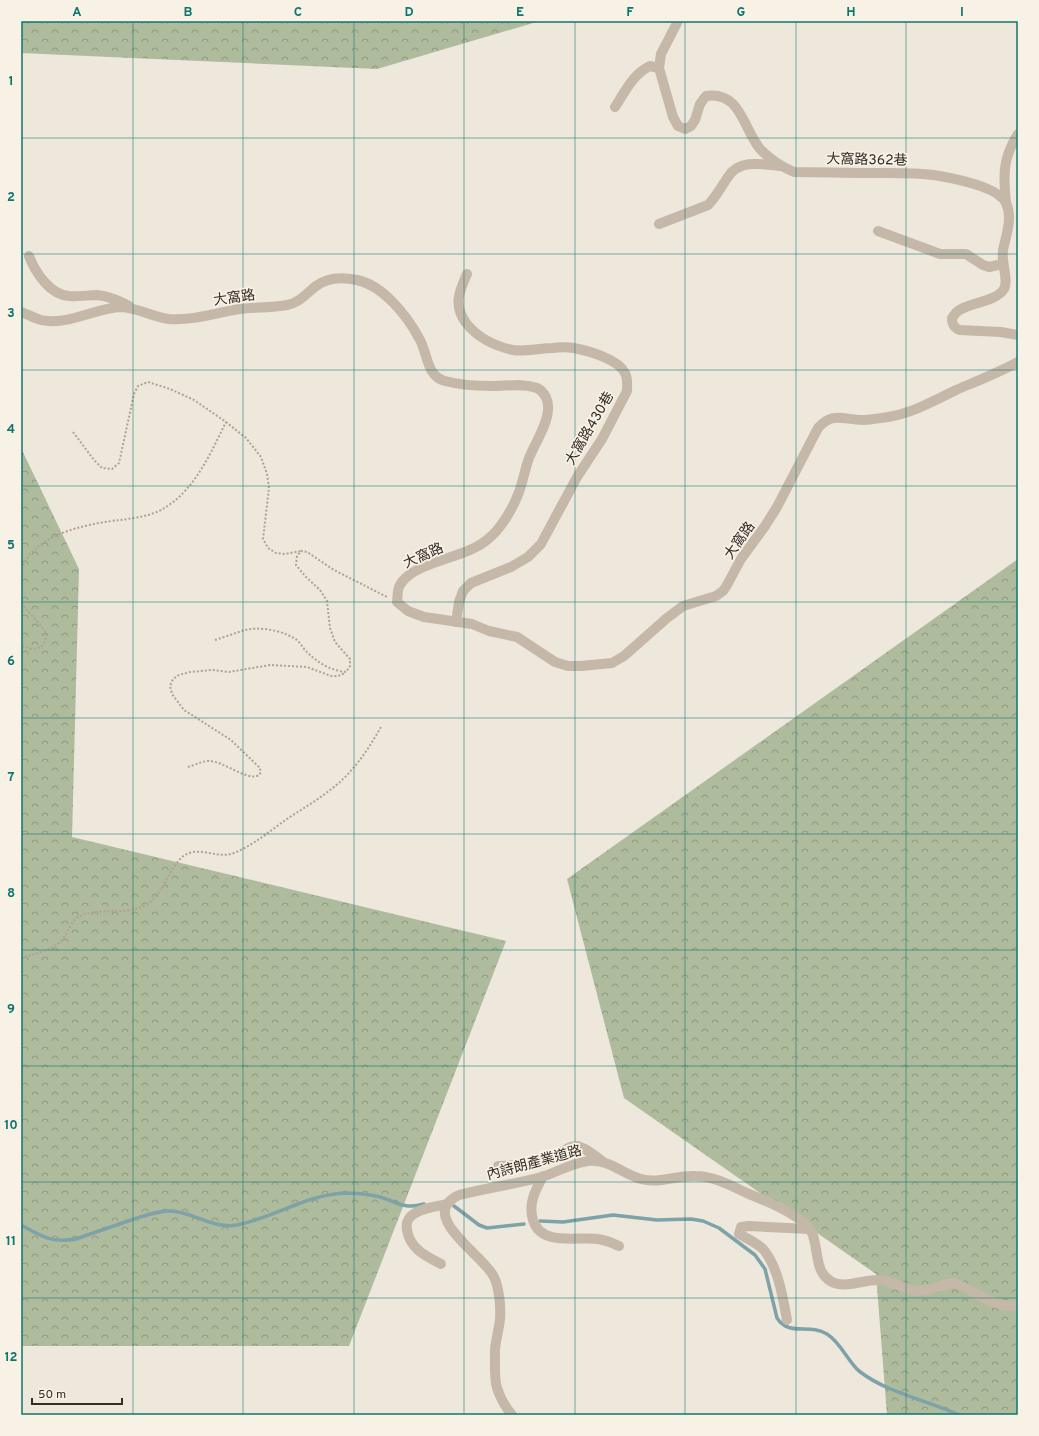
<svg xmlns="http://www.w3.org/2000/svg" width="1039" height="1436" font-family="Overpass,'Noto Sans TC',sans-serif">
	<defs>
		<pattern id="forest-crowns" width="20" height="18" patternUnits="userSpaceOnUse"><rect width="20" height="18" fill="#aebb9c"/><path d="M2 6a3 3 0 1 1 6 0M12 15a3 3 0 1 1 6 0" fill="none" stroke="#8e987f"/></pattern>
	</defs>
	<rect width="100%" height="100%" fill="#eee7db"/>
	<!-- forest -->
	<g fill="url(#forest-crowns)">
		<polygon points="21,21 540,21 377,69 21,53"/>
		<polygon points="21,448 79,569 72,837 506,941 349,1346 21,1346"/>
		<polygon points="1018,559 1018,1415 887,1415 876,1274 624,1098 567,879"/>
	</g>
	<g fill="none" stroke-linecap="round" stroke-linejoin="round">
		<!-- stream -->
		<g stroke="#7da2a8" stroke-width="3.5">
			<polyline points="454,1206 479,1225 487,1228 524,1224"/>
			<path d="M540,1221l23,1 50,-7 44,5 34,-1 12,2 16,7 36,27 10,14 12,49c12,19 32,5 50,16 14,9 20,26 32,37 28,22 68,29 100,44"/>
			<path d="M21,1225c21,12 31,18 55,14 17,-6 35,-12 52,-18 14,-4 29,-11 44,-10 23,2 41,18 65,14 36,-7 69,-30 107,-32 13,0 24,1 36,4 18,5 23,13 44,7"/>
		</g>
		<!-- path -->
		<g stroke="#b0a293" stroke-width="2" stroke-dasharray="2 2" stroke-linecap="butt">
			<polyline points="73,432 94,460 102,468 112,469 119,463 134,394 138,386 148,382 170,389 194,400 226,422 246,438 261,457 267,474 269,488 263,539 268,548 276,553 285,554 301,551"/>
			<path d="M21,569c2,-4 5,-9 8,-13 18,-24 62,-33 91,-36 15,-2 33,-4 46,-13 30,-19 45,-55 60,-85"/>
			<polyline points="21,603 45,631 46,640 41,647 32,649 21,646"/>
			<path d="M215,640c10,-3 20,-7 30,-10 15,-4 41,1 53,11 4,4 6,9 10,12 10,10 24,18 38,19l4,-6v-7l-15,-17 -5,-14 -3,-27 -7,-11 -15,-14 -9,-11 1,-9 4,-5 6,1 27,18 53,27"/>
			<path d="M188,767c7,-2 14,-6 21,-6 15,0 39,21 50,14l2,-3 -2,-5 -28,-27 -47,-30 -12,-16 -2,-8 3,-7 6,-4 11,-3 22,-2 17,2 41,-7 37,2 24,9h7l7,-3"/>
			<path d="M21,959c13,-6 31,-8 41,-19 6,-7 9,-20 18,-24 21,-10 50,2 70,-14 16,-12 21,-42 39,-49 15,-5 30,6 45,0 17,-7 31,-18 46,-29 16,-12 34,-21 50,-34 22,-16 38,-40 51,-63"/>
		</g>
		<!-- minor -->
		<g stroke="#c5b8a8" stroke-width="10">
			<polyline points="659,68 661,54 678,21"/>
			<path d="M615,107c10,-15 18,-33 35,-41l9,2 14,49 5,9 7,3 6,-3 4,-6 5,-16 6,-8c36,-5 37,34 55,54 10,10 21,17 33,22 25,0 49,1 73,1 22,0 45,-1 67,2 18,3 64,11 72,28 7,14 0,33 -3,47 -2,13 6,30 1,39 -8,13 -34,13 -46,22 -3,2 -4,5 -6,7 0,7 2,10 8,12l41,2 17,3"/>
			<path d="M1006,202c-3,-28 -3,-44 12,-68"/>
			<path d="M659,224l49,-19c8,-8 13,-18 20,-28 11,-18 34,-13 52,-11"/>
			<polyline points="878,231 940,254 966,254 983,265 989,267 1003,264"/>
			<path d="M29,256c6,16 21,39 40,40 9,1 19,-1 28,-1 12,1 22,6 32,11"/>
			<path d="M21,312c6,2 13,6 20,8 24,6 53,-11 78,-13 18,0 33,10 50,12 23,2 47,-6 70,-10 15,-2 32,-1 48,-4 12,-2 19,-11 29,-19 12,-9 27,-9 41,-6 26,5 50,36 62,58 9,15 7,38 26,43 15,4 33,5 48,5 14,0 30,-3 44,2 8,4 12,13 11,22 -1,16 -13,33 -19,48 -4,11 -6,23 -10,34 -6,16 -18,37 -31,47 -22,20 -75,22 -88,46 -3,4 -2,11 -3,17l11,9 16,6 48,7 17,7 28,6 38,25 13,4h13l31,-3 12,-7 43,-38 16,-12 33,-10 7,-5 4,-6 14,-26 24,-33 12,-19 41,-79c15,-17 25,-8 45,-8 8,0 17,-2 25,-3 24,-4 46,-16 68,-27 21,-9 42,-17 62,-28"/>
			<path d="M456,622l3,-20 4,-11 8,-8 40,-16 17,-10 13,-13 36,-67 25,-38 25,-48c0,-5 1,-13 -2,-18 -7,-14 -36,-22 -51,-25 -7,-1 -15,-1 -21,0 -13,0 -27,4 -40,2 -19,-4 -35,-12 -47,-27 -13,-18 -7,-31 1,-49"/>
			<path d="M498,1166c17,-1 37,-1 53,-8 7,-3 16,-12 25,-12 9,1 19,10 27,16"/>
			<path d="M543,1176c-8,15 -15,28 -10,44 8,27 45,16 65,19 8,1 14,4 21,7"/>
			<path d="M441,1264c-15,-8 -31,-15 -34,-34 -1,-5 0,-10 4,-14 9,-8 24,-9 36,-12"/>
			<path d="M787,1320c-4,-22 -9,-54 -24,-71 -6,-6 -17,-11 -24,-15l2,-7 8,-1 60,3"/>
			<path d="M512,1415c-6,-7 -12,-18 -15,-27 -3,-9 -2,-29 -2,-39 1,-10 4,-20 5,-30 1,-13 -1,-31 -6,-42 -10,-22 -78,-61 -35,-82 28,-7 56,-11 83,-18 15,-5 30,-14 46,-16 22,-2 34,13 53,18 18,5 36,-4 54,-3 19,0 37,10 54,18 15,6 30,12 44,21 7,4 15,10 19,18 7,16 2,40 20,49 14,7 32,-3 48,-2 13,1 25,10 37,11 13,1 25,-8 38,-8 24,10 36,24 63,23"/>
		</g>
	</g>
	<!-- grid -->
	<path fill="none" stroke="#0f766e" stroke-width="1" stroke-opacity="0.55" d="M133,21v1394M243,21v1394M354,21v1394M464,21v1394M575,21v1394M685,21v1394M796,21v1394M906,21v1394M21,138h997M21,254h997M21,370h997M21,486h997M21,602h997M21,718h997M21,834h997M21,950h997M21,1066h997M21,1182h997M21,1298h997"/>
	<g text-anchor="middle" stroke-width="3.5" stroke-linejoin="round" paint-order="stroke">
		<!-- street labels -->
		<g font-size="14" fill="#332c27" stroke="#f7f1e6">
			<text transform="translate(867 159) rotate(1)" y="5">大窩路362巷</text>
			<text transform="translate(234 297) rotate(-8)" y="5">大窩路</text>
			<text transform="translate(589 428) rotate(-60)" y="5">大窩路430巷</text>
			<text transform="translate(739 540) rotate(-55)" y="5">大窩路</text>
			<text transform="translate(423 555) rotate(-24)" y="5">大窩路</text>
			<text transform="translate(534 1162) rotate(-15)" y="5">內詩朗產業道路</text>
		</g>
	</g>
	<!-- border -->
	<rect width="1039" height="1436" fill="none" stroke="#f7f1e6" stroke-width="44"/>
	<!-- scale -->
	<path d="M32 1398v6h90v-6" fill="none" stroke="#332c27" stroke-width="2"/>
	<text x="38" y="1398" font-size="12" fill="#332c27" stroke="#f7f1e6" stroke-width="3" paint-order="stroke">50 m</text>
	<rect x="22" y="22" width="995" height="1392" fill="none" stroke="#0f766e" stroke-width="1.5"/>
	<g font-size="13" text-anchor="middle" font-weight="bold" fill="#0f766e">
		<text x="77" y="16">A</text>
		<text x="188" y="16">B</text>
		<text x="298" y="16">C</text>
		<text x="409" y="16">D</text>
		<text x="520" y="16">E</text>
		<text x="630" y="16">F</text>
		<text x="741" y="16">G</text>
		<text x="851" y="16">H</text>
		<text x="962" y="16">I</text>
		<text x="11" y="85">1</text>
		<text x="11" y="201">2</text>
		<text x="11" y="317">3</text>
		<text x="11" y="433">4</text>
		<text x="11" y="549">5</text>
		<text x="11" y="665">6</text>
		<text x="11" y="781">7</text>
		<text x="11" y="897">8</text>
		<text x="11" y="1013">9</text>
		<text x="11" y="1129">10</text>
		<text x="11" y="1245">11</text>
		<text x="11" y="1361">12</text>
	</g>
</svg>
